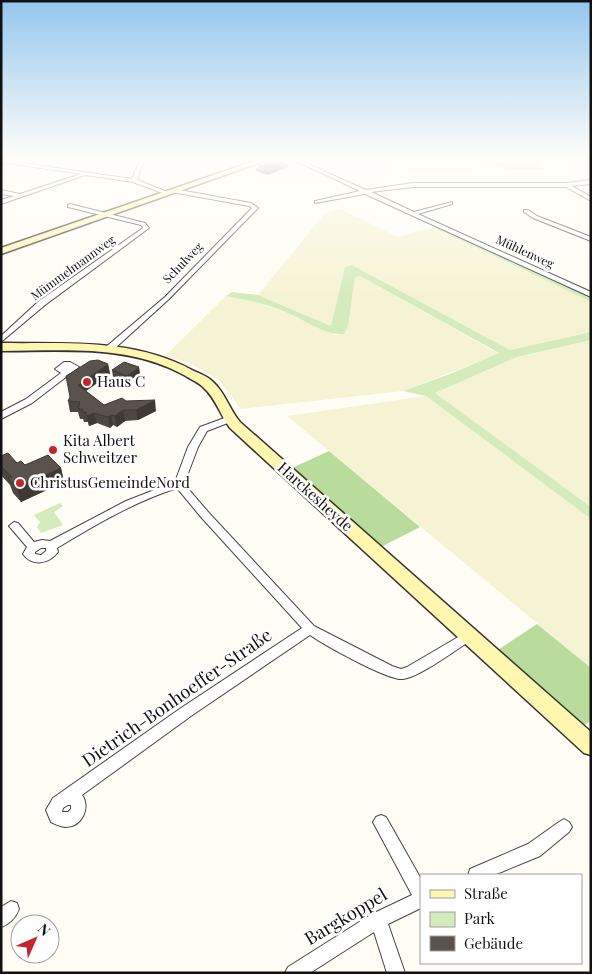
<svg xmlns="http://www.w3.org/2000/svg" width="592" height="974" font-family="'Playfair Display',serif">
	<rect width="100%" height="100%" fill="#fffdf5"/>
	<!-- farmland -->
	<g fill="#f6f3d4">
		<polygon points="366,160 479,160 511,170 415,172"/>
		<polygon points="539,160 583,160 573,168 546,169 538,166"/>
		<polygon points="340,209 398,237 433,227 591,302 591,332 510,350 352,265 345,267 331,326 258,295 325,213"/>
		<polygon points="360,276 499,354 403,391 241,409 218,379 189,363 165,356 226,296 253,301 290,314 335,335 344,334 348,327 355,277"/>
		<polygon points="591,340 591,507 435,393 517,357"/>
		<polygon points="426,396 591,519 591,668 287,416"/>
	</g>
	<!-- green -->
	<g fill="#d5ebbd">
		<polygon points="437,226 591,298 591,302 433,227"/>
		<path d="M352,265l158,85 81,-18v8l-74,17 -82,36 156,114v12l-165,-123 -23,-5 47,-17 49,-21 -139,-77 -5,1 -7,50 -4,7c-18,2 -37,-13 -54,-20 -21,-9 -41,-14 -64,-18l6,-4 26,3 73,31 14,-59z"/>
		<polygon points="60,503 63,506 54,512 63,525 41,533 37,527 40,522 34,515"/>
	</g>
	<!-- forest -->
	<g fill="#b9dc9c">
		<polygon points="479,160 539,160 538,166 546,169 511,170"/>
		<polygon points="329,451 420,527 379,548 290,469"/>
		<polygon points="537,624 591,668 591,721 580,727 495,652"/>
	</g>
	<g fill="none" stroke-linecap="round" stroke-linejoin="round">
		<!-- street casing -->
		<g stroke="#444" stroke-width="2">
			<g id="street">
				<polygon points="1,160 132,179 140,160 144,160 137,180 170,193 165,194 133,182 85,175 1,204 1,200 14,196 1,194 1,190 20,194 81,174 1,162"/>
				<polygon points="294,160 299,160 366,190 413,183 567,183 591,180 591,184 572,186 591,197 591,201 566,187 413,187 371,192 414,212 452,202 452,204 418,214 591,292 591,297 365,194 315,203 315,201 360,191"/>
				<polygon points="174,189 251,203 258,208 169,299 113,350 107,350 107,346 165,297 252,208 249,206 172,192 171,191"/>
				<polygon points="70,204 145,223 149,228 45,305 1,342 1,336 39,301 143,228 141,225 68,207 68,205"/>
				<polygon points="524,210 528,210 537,216 591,237 591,241 533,218 524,212"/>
				<polygon points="64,362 70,362 79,367 32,403 1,419 1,412 26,399 61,373 55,369"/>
				<path d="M230,416l3,1 1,2 -1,2 -26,10 -9,16 -14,37 25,29 105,113 78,40 9,3 6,-2 58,-34 4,-2 4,2 2,3 -2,3c-16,10 -53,38 -70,40 -14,2 -79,-34 -93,-44l-119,81 -109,79c9,12 0,32 -16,32 -5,0 -11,-3 -15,-5l-5,-12 7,-12 128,-90 121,-80 -101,-111 -24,-29c-43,14 -82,37 -120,60l1,4c-9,12 -26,15 -35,2l4,-7 -18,-21 5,-4 4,1 16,19 8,-2 8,1 76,-40 49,-19 13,-35 12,-20zM41,548h5v3l-5,4 -6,-1v-2zM68,805h3v4l-3,3h-6l1,-4z"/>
				<polygon points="381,815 386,817 421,879 421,908 388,924 405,973 387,973 374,932 310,973 285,973 288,967 372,914 412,895 373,822 376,817"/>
				<polygon points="564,819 569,822 572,827 569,832 540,856 494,875 468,875 470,869 528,844 559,822"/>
				<path d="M11,901l6,2 2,6c-3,8 -9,15 -18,18v-20z"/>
			</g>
		</g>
		<!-- secondary casing -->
		<g stroke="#333" stroke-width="3">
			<g id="secondary">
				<polygon points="257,160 267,160 1,254 1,248"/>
				<path d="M1,343c65,1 132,-5 191,27 6,3 15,6 20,11 13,11 17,28 28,41l351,310v23l-7,-2 -354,-325c-10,-13 -14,-30 -27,-41 -5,-5 -13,-8 -19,-12 -57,-31 -120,-24 -183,-24z"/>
			</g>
		</g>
		<!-- street -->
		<use href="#street" fill="#fff" fill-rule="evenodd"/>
		<!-- secondary -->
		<use href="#secondary" fill="#fff6b0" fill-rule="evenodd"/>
	</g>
	<!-- wall -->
	<g fill="#4d4742">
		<polygon points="259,166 288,167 267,175 256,171 256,169 259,168"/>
		<polygon points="108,364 110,374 86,391 104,405 126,401 156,411 138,420 125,421 117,427 113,425 110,428 97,423 89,426 88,422 84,422 83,419 80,419 78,412 70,412 68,401"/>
		<polygon points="112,370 140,373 128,382 113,377"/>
		<polygon points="1,456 17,463 25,465 61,468 64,482 21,502 13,493 10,485 1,475"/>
	</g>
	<!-- shaded-wall -->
	<g fill="#3f3936">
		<polygon points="288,165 288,167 267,175 267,172"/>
		<polygon points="108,364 110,374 80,395 78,385"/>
		<polygon points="139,367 140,373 128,382 127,376"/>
		<polygon points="155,400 156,411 138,420 136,410"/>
		<polygon points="123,410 125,421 117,427 115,416"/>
		<polygon points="94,413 97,423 89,426 87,416"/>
		<polygon points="111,415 113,425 110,428 108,417"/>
		<polygon points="61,468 64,482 21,502 17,488"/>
	</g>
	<!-- building -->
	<g fill="#5a524d" stroke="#3f3936">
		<polygon points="274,161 288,165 267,172 256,169 262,167 259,166"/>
		<polygon points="98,360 108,364 78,385 104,405 122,398 126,401 155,400 136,410 123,410 115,416 111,415 108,417 94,413 87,416 86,412 82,412 83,409 78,409 80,402 68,401 70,397 66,376 90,361"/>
		<polygon points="124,362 139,367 127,376 112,370"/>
		<polygon points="8,453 17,463 21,461 25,465 48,455 61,468 17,488 8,478 12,477 1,466 1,456"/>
	</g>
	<!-- sky -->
	<linearGradient id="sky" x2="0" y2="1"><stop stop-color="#95c6ee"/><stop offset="0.54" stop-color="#fffefa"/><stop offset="1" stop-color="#fffefa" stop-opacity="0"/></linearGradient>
	<rect width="592" height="296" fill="url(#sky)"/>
	<!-- markers -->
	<g fill="#c4262e" stroke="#fff" stroke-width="2">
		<circle cx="87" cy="382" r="5"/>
		<circle cx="53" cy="450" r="5"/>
		<circle cx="20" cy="483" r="5"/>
	</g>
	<g text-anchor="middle" stroke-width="5" stroke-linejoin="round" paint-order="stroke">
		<!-- far-street labels -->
		<g font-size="12" fill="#111" stroke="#fff">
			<text transform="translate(525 252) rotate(25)" y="4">Mühlenweg</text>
			<text transform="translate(183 263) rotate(-46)" y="4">Schulweg</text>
			<text transform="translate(73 268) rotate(-36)" y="4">Mümmelmannweg</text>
		</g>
		<!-- poi labels -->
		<g font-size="15" fill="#111" stroke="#fff" text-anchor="start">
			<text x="97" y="387">Haus C</text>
			<text x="63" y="446">Kita Albert<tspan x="63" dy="17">Schweitzer</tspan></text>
			<text x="30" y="488">ChristusGemeindeNord</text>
		</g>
		<!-- street labels -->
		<g font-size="15" fill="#111" stroke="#fff">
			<text transform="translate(315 497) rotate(42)" y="5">Harckesheyde</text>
		</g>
		<!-- near-street labels -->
		<g font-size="18" fill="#111" stroke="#fff">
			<text transform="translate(177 698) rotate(-35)" y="6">Dietrich-Bonhoeffer-Straße</text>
			<text transform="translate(346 917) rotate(-31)" y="6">Bargkoppel</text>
		</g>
	</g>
	<!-- border -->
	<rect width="592" height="974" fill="none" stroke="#111111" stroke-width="5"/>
	<!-- legend -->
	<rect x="420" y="874" width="162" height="90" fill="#ffffff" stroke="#a0a0a0"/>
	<rect x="430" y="890" width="25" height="8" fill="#fff6b0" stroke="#a0a0a0"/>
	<text x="464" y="899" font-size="15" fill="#111111">Straße</text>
	<rect x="430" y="912" width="25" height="15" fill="#d5ebbd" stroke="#a0a0a0"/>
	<text x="464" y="924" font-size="15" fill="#111111">Park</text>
	<rect x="430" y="936" width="25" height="15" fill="#5a524d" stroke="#a0a0a0"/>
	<text x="464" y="949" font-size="15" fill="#111111">Gebäude</text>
	<!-- north arrow -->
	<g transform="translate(35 939) rotate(45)"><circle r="24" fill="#ffffff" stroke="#a0a0a0"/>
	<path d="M0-4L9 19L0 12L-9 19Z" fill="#c4262e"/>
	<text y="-8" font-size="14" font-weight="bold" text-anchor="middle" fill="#111111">N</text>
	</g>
</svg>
